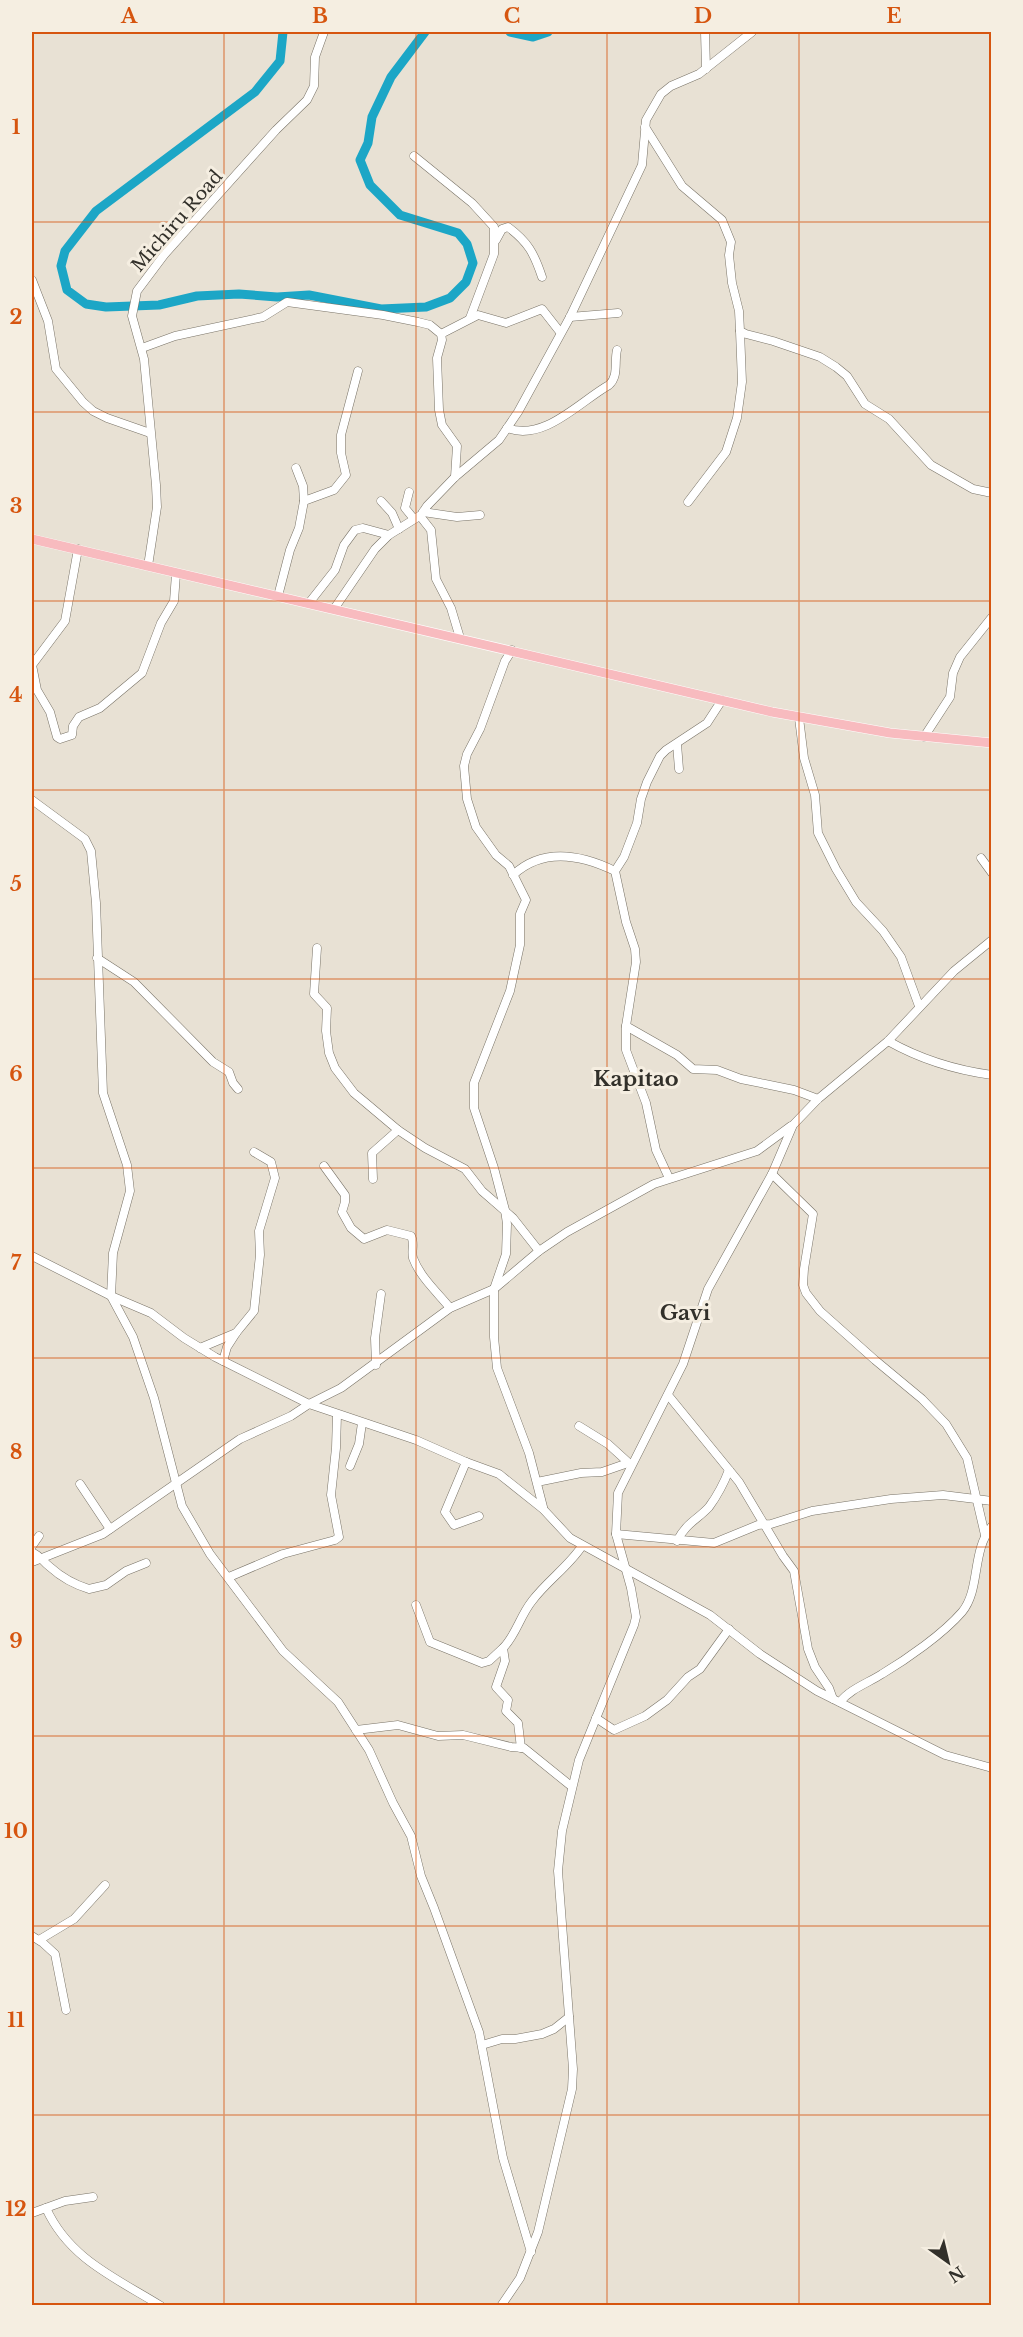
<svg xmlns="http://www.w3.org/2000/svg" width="1023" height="2337" font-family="'Libre Baskerville',serif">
	<rect width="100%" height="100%" fill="#e8e1d4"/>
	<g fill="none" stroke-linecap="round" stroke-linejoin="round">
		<!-- river -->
		<g stroke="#1ca6c6" stroke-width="9">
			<polyline points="283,32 280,61 255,92 96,211 65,251 61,266 67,290 86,304 106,307 159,305 197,296 239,294 277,297 309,295 381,309 426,307 450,298 466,282 473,263 467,244 458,233 400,215 370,185 360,160 368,143 372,117 391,77 425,32"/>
			<polyline points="510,32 533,37 548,32"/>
		</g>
		<!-- minor casing -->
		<g stroke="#797367" stroke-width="9">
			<g id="minor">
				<polyline points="705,32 706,69"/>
				<polyline points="645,127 682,186 722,220 731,242 729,255 732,283 739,311 740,331 746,334 773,341 820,357 836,367 847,376 865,404 889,419 931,465 973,489 992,493"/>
				<polyline points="414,156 472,203 494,227 494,254 470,318"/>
				<path d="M496,240l6,-11 6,-2c20,15 26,26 34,50"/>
				<polyline points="32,280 48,321 56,369 83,402 93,411 107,418 150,433"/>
				<polyline points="570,317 618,313"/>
				<polyline points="441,334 478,315 506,323 542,309 560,332"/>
				<polyline points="142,348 175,336 263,317 287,302 383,315 418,322 430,325 441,334 442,340 437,358 439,410 442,425 457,446 455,477"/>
				<path d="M507,428c37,14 72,-26 102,-43 10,-9 5,-23 8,-35"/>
				<polyline points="296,468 303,486 304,501"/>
				<polyline points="409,492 405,508 414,519"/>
				<polyline points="381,501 392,513 399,529"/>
				<polyline points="688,502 726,452 737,418 742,382 740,331"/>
				<polyline points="423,512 457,517 480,515"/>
				<polyline points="420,516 431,530 436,579 451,608 460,638"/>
				<polyline points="78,549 65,621 32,665 37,690 50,712 57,737 60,739 72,735 73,726 79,717 100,708 142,673 161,623 174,601 176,574"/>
				<polyline points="148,566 157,507 156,485 144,359 132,316 137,291 164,255 276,130 307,100 314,86 315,57 324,32"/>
				<polyline points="278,596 290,550 299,528 304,501 334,490 346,475 341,453 341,435 358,371"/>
				<polyline points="309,603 335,570 344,545 355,530 363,528 389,535"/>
				<polyline points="334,609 375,549 389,535 421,515 427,506 455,477 499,440 518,412 570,317 642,165 646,120 661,94 671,86 699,74 752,32"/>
				<polyline points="512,650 505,661 480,729 467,754 464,766 467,799 476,827 496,855 509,866 526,900 520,914 520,945 510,991 474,1083 474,1108 494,1168 505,1210 507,1224 506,1254 494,1289 494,1337 497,1368 529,1453 543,1507"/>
				<polyline points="799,718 804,758 815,795 818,833 836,869 856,902 883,931 901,957 919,1006"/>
				<polyline points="924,737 950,697 953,673 960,657 992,617"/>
				<polyline points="677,744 679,769"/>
				<polyline points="32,800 85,839 91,851 96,903 103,1093 127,1165 130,1191 113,1253 111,1296 133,1337 154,1398 182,1506 210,1554 283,1651 338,1702 369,1750 393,1803 411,1836 421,1876 434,1908 479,2032 503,2158 531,2252"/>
				<polyline points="981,858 992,873"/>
				<path d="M513,875c30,-28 69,-20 102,-4"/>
				<polyline points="317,948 314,994 327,1008 326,1031 329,1053 335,1068 354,1093 398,1130 425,1148 465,1169 482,1191 513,1218 539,1251"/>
				<polyline points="97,958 134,982 213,1062 229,1072 233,1083 238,1089"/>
				<polyline points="626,1026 677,1055 693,1069 717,1070 741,1079 794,1090 818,1099"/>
				<path d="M888,1041c32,18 67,29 104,34"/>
				<path d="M324,1166l21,29v7l-3,10 9,16 13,11 23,-9 24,6c4,7 0,15 2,22 7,19 25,35 37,50"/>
				<polyline points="772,1174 813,1214 804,1269 803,1285 806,1293 820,1311 875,1360 922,1399 946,1424 967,1458 985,1535"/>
				<polyline points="669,1178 656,1150 646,1103 626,1050 626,1026 636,962 635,949 626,922 615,871 624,857 637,823 641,799 647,782 660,756 666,750 707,723 722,700"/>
				<polyline points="373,1179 372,1153 398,1130"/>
				<polyline points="32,1256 111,1296 151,1313 184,1338 215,1357 309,1404 416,1440 466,1462 499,1474 543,1509 570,1538 710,1615 760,1654 817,1691 945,1755 992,1768"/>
				<polyline points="200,1348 236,1333"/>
				<polyline points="223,1361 227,1347 236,1333 254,1311 260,1255 259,1231 275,1178 271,1162 254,1152"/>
				<polyline points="376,1365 375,1338 381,1294"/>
				<polyline points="668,1395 739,1482 783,1556 794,1571 808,1649 815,1667 829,1688 833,1699"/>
				<polyline points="579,1426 608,1444 630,1464"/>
				<polyline points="466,1462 445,1512 454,1525 479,1516"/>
				<polyline points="350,1466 359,1444 362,1423"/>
				<polyline points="537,1482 581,1473 602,1472 628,1463"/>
				<polyline points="80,1484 110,1529"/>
				<polyline points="616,1534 714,1543 758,1525 771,1524 812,1511 891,1499 943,1495 992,1501"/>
				<path d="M677,1541c9,-18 20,-21 32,-34 8,-11 15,-24 20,-37"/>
				<polyline points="32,1546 39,1536"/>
				<path d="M32,1552c10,5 10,9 18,15 11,10 26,18 39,22l17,-4 20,-14 20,-8"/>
				<polyline points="32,1562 103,1534 240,1439 291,1416 309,1404 341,1388 450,1308 494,1289 539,1251 567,1232 654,1184 757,1151 791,1126"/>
				<polyline points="229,1577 283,1554 335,1540 339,1537 331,1495 336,1448 337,1415"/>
				<polyline points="416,1605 430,1642 482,1663 489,1661 502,1649"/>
				<path d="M840,1702c10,-13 28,-19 42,-28 25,-15 61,-40 80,-62 19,-23 9,-61 30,-86"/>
				<polyline points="596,1718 614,1730 645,1716 667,1700 688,1677 700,1669 729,1629"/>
				<polyline points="356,1730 398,1725 438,1736 463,1735 511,1747 524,1748 571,1786"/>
				<path d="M521,1748l-3,-25 -12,-12 2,-11 -12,-13 9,-26 -2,-13c13,-13 17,-32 29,-47 15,-20 37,-35 50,-55"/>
				<polyline points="32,1936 43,1943 55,1954 66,2010"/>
				<polyline points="39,1940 74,1919 105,1885"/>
				<polyline points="482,2045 502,2039 515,2039 542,2034 554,2029 569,2017"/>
				<path d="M46,2208c23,51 70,70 115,98"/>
				<polyline points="32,2213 65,2201 93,2197"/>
				<polyline points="501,2306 520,2278 538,2232 572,2089 573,2069 558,1871 562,1831 579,1760 634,1625 636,1617 631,1588 616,1534 618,1493 683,1364 708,1289 772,1174 793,1125 818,1099 888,1041 954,971 992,940"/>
			</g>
		</g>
		<!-- major casing -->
		<g stroke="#fff" stroke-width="10">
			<polyline id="major" points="32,539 772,712 890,733 992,743"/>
		</g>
		<!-- minor -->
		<use href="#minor" stroke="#fff" stroke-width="8"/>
		<!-- major -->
		<use href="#major" stroke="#f8bbbf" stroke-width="9"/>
	</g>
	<!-- grid -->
	<path fill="none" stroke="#d6550f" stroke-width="1.5" stroke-opacity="0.55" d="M224,32v2274M416,32v2274M607,32v2274M799,32v2274M32,222h960M32,412h960M32,601h960M32,790h960M32,979h960M32,1168h960M32,1358h960M32,1547h960M32,1736h960M32,1926h960M32,2115h960"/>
	<g text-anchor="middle" stroke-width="6" stroke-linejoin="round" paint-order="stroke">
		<!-- street labels -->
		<g font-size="18" fill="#32302a" stroke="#f5eee1">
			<text transform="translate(177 221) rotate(-49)" y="6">Michiru Road</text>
		</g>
		<!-- quarter labels -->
		<g font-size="21" font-weight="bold" fill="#32302a" stroke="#f5eee1">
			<text x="636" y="1086">Kapitao</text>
			<text x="685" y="1320">Gavi</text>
		</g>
	</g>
	<!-- border -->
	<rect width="1023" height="2337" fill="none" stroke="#f5eee1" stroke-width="66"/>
	<!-- north arrow -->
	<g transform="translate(948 2262) rotate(146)" stroke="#f5eee1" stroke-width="4.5" paint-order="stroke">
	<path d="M0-4.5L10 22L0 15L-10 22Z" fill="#32302a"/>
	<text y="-9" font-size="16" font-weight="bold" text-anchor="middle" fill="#32302a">N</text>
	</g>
	<rect x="33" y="33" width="957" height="2271" fill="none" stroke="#d6550f" stroke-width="2"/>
	<g font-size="20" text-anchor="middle" font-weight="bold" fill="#d6550f">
		<text x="129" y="23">A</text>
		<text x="320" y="23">B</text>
		<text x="512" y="23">C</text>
		<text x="703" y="23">D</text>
		<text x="894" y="23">E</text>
		<text x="16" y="134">1</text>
		<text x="16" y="324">2</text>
		<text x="16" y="513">3</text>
		<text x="16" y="702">4</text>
		<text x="16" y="891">5</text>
		<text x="16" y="1081">6</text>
		<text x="16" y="1270">7</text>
		<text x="16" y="1459">8</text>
		<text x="16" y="1648">9</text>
		<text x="16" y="1838">10</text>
		<text x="16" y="2027">11</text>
		<text x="16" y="2216">12</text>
	</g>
</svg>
